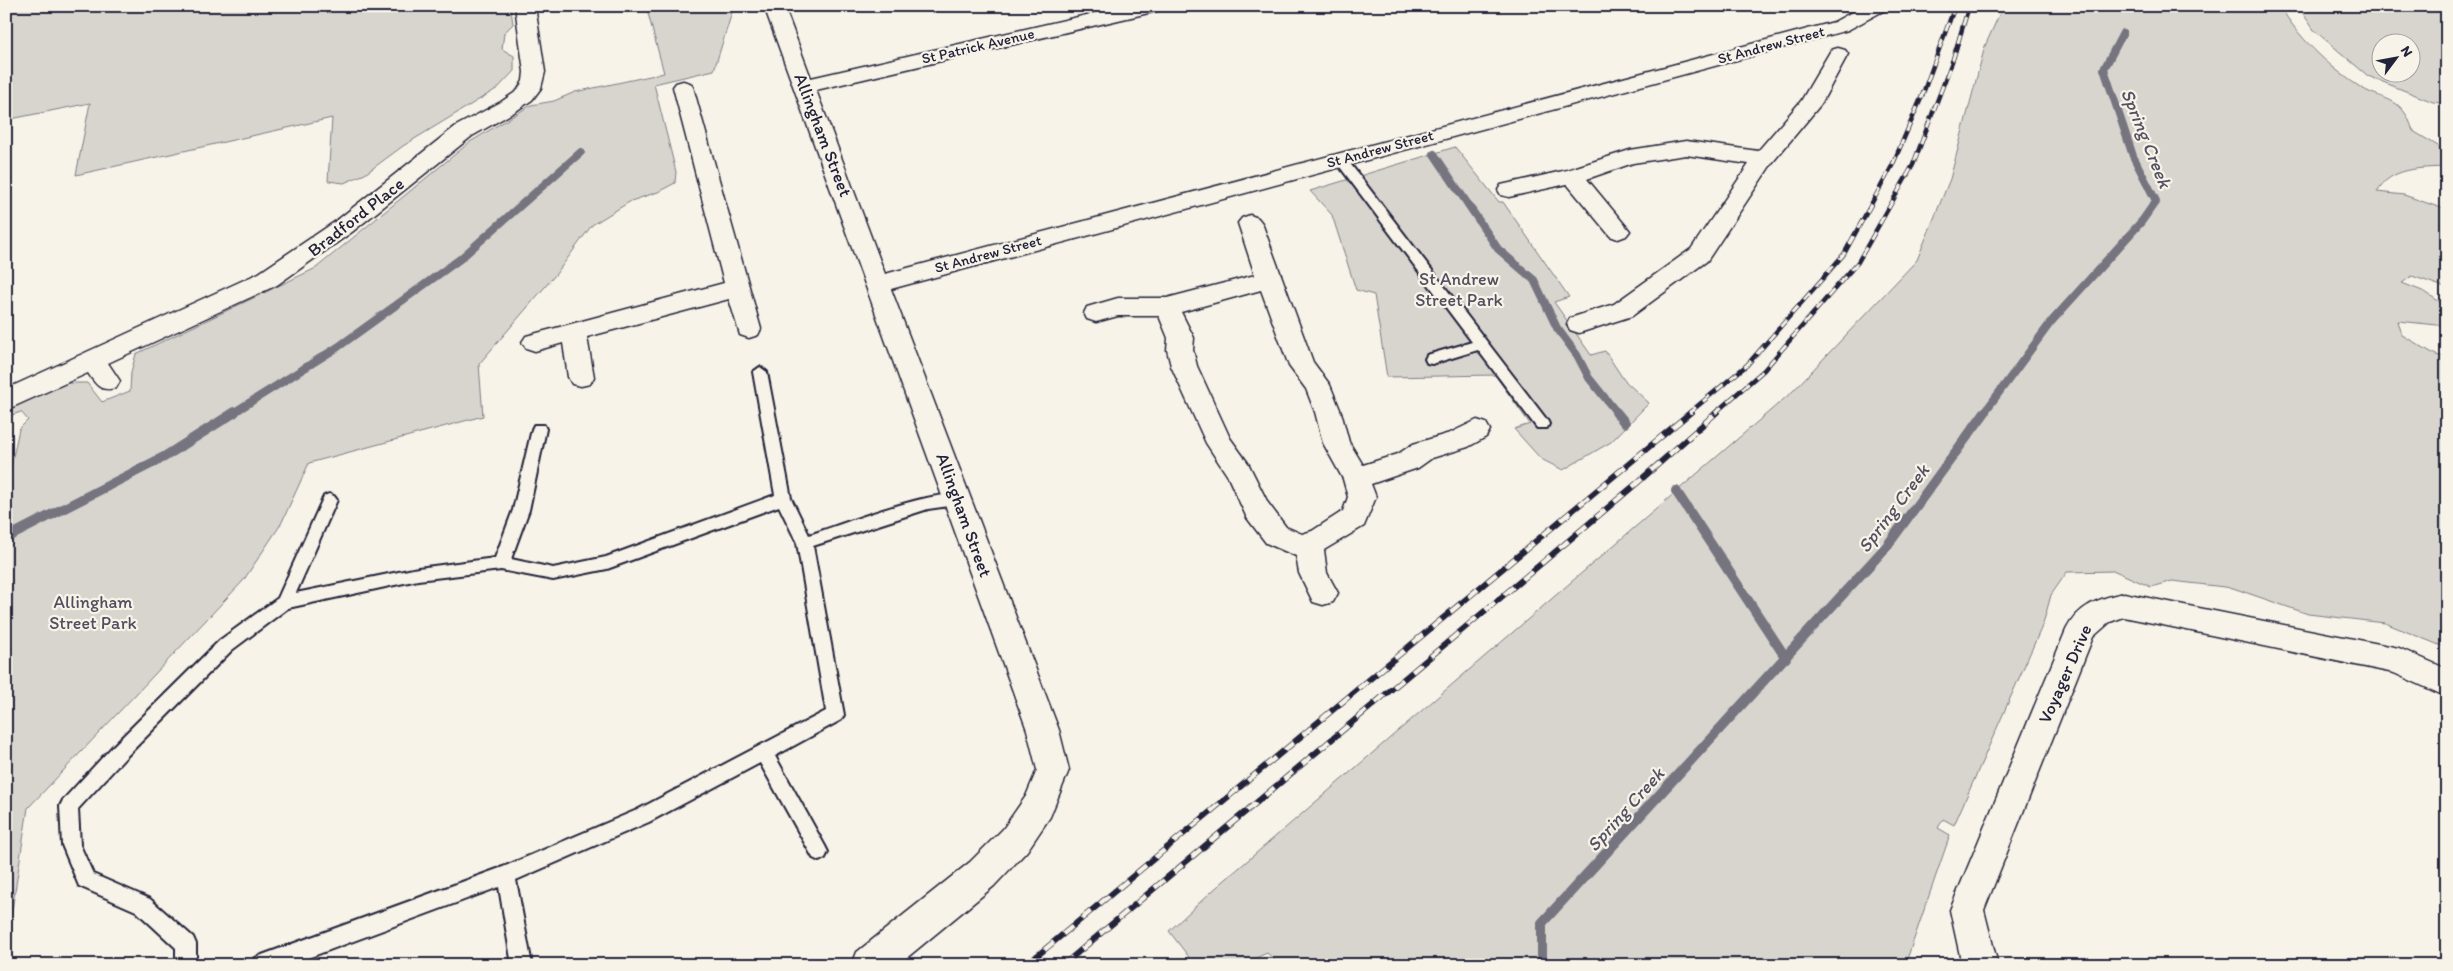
<svg xmlns="http://www.w3.org/2000/svg" width="2453" height="971" font-family="Itim,sans-serif">
	<rect width="100%" height="100%" fill="#f7f3e8"/>
	<filter id="ink" filterUnits="userSpaceOnUse"><feTurbulence type="fractalNoise" baseFrequency=".02" numOctaves="2"/><feDisplacementMap in="SourceGraphic" scale="10" xChannelSelector="R" yChannelSelector="G"/><feConvolveMatrix kernelMatrix="1 2 1 2 8 2 1 2 1" color-interpolation-filters="sRGB"/></filter>
	<g filter="url(#ink)">
		<!-- green -->
		<g fill="#d8d5cf" stroke="#7d7c85" fill-rule="evenodd">
			<polygon points="6,6 499,6 511,10 513,24 504,33 502,49 514,56 514,71 498,88 403,146 365,174 344,183 328,181 332,118 76,175 90,103 6,120"/>
			<polygon points="646,6 732,6 733,9 714,70 654,84 676,172 675,183 658,192 631,201 592,225 556,274 479,364 483,416 309,463 281,524 243,581 28,808 6,949 6,490 19,429 28,420 21,412 6,417 6,410 64,383 87,383 102,402 130,391 131,372 136,354 316,268 470,142 531,105 554,101 575,92 664,73"/>
			<path d="M2003,6h277c17,30 48,60 77,79 24,17 45,8 56,46l25,15 9,21c-26,1 -57,0 -70,25l27,3 43,15v78l-35,-12 -10,7 23,9 21,14 1,20 -49,-5 4,14 34,20 11,2v290l-8,-2 -54,-22 -77,-9 -75,-26 -61,-7 -21,6 -36,-16 -48,1 -16,23 -8,29 -89,201 -11,-6 -5,9 12,7 -45,130h-624l-14,-12 -27,12h-45l-26,-34 42,-39 581,-500 125,-132 33,-81 35,-133z"/>
			<path d="M2298,6h149v98l-14,-2 -65,-26 -54,-46zM2410,42v30h-30v-30z"/>
			<polygon points="1455,147 1499,202 1503,202 1569,297 1554,302 1591,355 1605,351 1624,380 1649,403 1611,442 1563,470 1541,459 1514,429 1530,424 1495,375 1387,377 1374,295 1356,290 1332,215 1310,191"/>
		</g>
		<g fill="none" stroke-linecap="round" stroke-linejoin="round">
			<!-- stream-far1 -->
			<g stroke="#76747f" stroke-width="8">
				<polyline points="1434,154 1498,249 1534,280 1557,328 1577,355 1589,378 1617,413"/>
				<polyline points="233,413 338,347 460,259 581,152"/>
				<polyline points="1984,413 2051,322 2142,221 2156,201 2133,156 2104,69 2123,33"/>
			</g>
			<!-- stream -->
			<g stroke="#76747f" stroke-width="10">
				<polyline points="1616,412 1625,423"/>
				<polyline points="1676,491 1786,658"/>
				<polyline points="6,538 164,457 235,412"/>
				<polyline points="1542,965 1542,923 1887,546 1985,412"/>
			</g>
			<!-- service casing -->
			<g stroke="#22223b" stroke-width="4">
				<g id="service">
					<polygon points="1341,156 1345,157 1547,420 1549,424 1547,428 1537,428 1478,350 1432,364 1427,363 1425,359 1427,355 1472,342 1337,163 1335,160"/>
					<path d="M760,367l7,5 24,126 18,37c32,-10 126,-48 154,-39l3,4 -3,4 -35,5 -115,37 31,169 -3,5 -66,36 50,90 3,6 -3,6 -6,3 -6,-3 -53,-95 -111,59 -133,58 16,85h-20l-13,-78 -210,78h-37l3,-7 7,-3 241,-88 134,-57 189,-99 -29,-168 -18,-37 -172,63 -54,11 -52,-10 -83,10 -130,28 -56,42 -108,109 -46,50 2,36 13,29 57,25 43,38 3,7v21h-20v-17l-40,-37 -57,-25 -17,-41 -2,-39 3,-6 49,-53 108,-107 58,-42 46,-102 5,-2 5,2 3,4 -41,93 122,-25 77,-10 18,-48 19,-81 2,-4h10l2,4 -17,81 -18,49 42,9 53,-11 169,-62 -22,-123z"/>
				</g>
			</g>
			<!-- minor casing -->
			<g stroke="#22223b" stroke-width="3">
				<g id="minor">
					<path d="M515,6h20l10,66 -4,16 -9,12 -16,11 -44,25 -120,96 -75,53 -169,78 12,18 -4,7c-16,4 -20,-3 -28,-15l-82,37v-21l253,-116 77,-52 120,-95 45,-24 16,-11 6,-10 1,-9z"/>
					<polygon points="764,6 784,6 811,78 1126,6 1163,6 1160,10 1153,12 816,90 885,274 1834,22 1863,6 1888,6 1885,10 1848,30 891,289 1059,730 1069,770 1050,817 1027,851 994,886 898,965 852,965 857,952 970,862 1003,829 1026,796 1037,770 1027,730"/>
					<polygon points="1838,48 1845,50 1848,54 1821,104 1772,163 1707,261 1632,316 1579,333 1570,330 1567,324 1570,318 1614,304 1691,249 1749,164 1686,155 1633,163 1587,179 1630,231 1626,236 1618,239 1610,236 1567,184 1509,197 1501,195 1498,190 1501,185 1567,170 1630,150 1686,141 1758,151 1801,101 1831,50"/>
					<polygon points="683,81 690,83 693,87 761,329 758,335 749,338 740,335 729,299 587,337 594,377 590,384 581,386 572,384 568,377 563,343 535,351 526,348 522,342 526,336 724,283 673,87 676,83"/>
					<path d="M1250,215l8,3 4,5 51,139 17,23 11,27 8,30 14,23 35,-11 15,-10 37,-11 27,-13 9,3 4,7 -4,7 -18,10 -36,11 -14,10 -47,16 5,13 -12,29 -40,24 3,23 11,20 -5,9 -10,3 -10,-3 -14,-29 -3,-17 -30,-13 -19,-25 -20,-43 -21,-32 -35,-77 -4,-16 1,-12 -9,-22h-41l-22,6 -9,-3 -3,-6 3,-6 31,-9h49l88,-23 -17,-52 4,-5zM1261,290l28,76 17,23 9,23 8,31 20,36 5,18 -5,14 -31,20 -10,3 -16,-7 -18,-24 -20,-40 -18,-25 -33,-72 -4,-16 1,-12 -13,-26z"/>
					<path d="M2124,593l275,55 48,21v28l-53,-24 -270,-56 -14,5 -17,15 -109,273 14,55h-36l-12,-55 116,-280c12,-24 33,-32 58,-37z"/>
				</g>
			</g>
			<!-- service -->
			<use href="#service" fill="#f7f3e8" fill-rule="evenodd"/>
			<!-- minor -->
			<use href="#minor" fill="#f7f3e8" fill-rule="evenodd"/>
			<!-- rail-far1 casing -->
			<g stroke="#22223b" stroke-width="4.5">
				<g id="rail-far1">
					<polyline points="1689,413 1747,365 1844,254 1892,166 1922,96 1955,6"/>
					<polyline points="1715,413 1764,370 1858,262 1913,165 1953,59 1969,6"/>
				</g>
			</g>
			<!-- rail casing -->
			<g stroke="#22223b" stroke-width="6">
				<g id="rail">
					<polyline points="1026,965 1691,412"/>
					<polyline points="1063,965 1636,484 1717,412"/>
				</g>
			</g>
			<!-- rail-far1 -->
			<use href="#rail-far1" stroke="#f7f3e8" stroke-width="3" stroke-dasharray="9" stroke-linecap="butt"/>
			<!-- rail -->
			<use href="#rail" stroke="#f7f3e8" stroke-width="4.5" stroke-dasharray="12" stroke-linecap="butt"/>
		</g>
	</g>
	<g text-anchor="middle" stroke-width="4.5" stroke-linejoin="round" paint-order="stroke">
		<!-- far-street labels -->
		<g font-size="15" fill="#22223b" stroke="#f7f3e8">
			<text transform="translate(1771 45) rotate(-15)" y="5">St Andrew Street</text>
			<text transform="translate(978 46) rotate(-13)" y="5">St Patrick Avenue</text>
			<text transform="translate(1380 149) rotate(-15)" y="5">St Andrew Street</text>
			<text transform="translate(988 254) rotate(-15)" y="5">St Andrew Street</text>
		</g>
		<!-- street labels -->
		<g font-size="18" fill="#22223b" stroke="#f7f3e8">
			<text transform="translate(823 135) rotate(69)" y="6">Allingham Street</text>
			<text transform="translate(356 217) rotate(-38)" y="6">Bradford Place</text>
			<text transform="translate(964 515) rotate(70)" y="6">Allingham Street</text>
			<text transform="translate(2065 674) rotate(-66)" y="6">Voyager Drive</text>
		</g>
		<!-- park labels -->
		<g font-size="18" fill="#504f60" stroke="#f7f3e8">
			<text x="1459" y="285">St Andrew<tspan x="1459" dy="21">Street Park</tspan></text>
			<text x="93" y="608">Allingham<tspan x="93" dy="21">Street Park</tspan></text>
		</g>
		<!-- water labels -->
		<g font-size="19" font-style="italic" fill="#535263" stroke="#f7f3e8">
			<text transform="translate(2147 138) rotate(68)" y="7">Spring Creek</text>
			<text transform="translate(1893 508) rotate(-53)" y="7">Spring Creek</text>
			<text transform="translate(1625 809) rotate(-48)" y="7">Spring Creek</text>
		</g>
	</g>
	<!-- margin -->
	<rect width="2453" height="971" fill="none" stroke="#f7f3e8" stroke-width="25"/>
	<rect x="12" y="12" width="2428" height="946" fill="none" stroke="#22223b" stroke-width="2" filter="url(#ink)"/>
	<!-- north arrow -->
	<g transform="translate(2396 58) rotate(58)"><circle r="24" fill="#f7f3e8" stroke="#a29fa3"/>
	<path d="M0-4L9 19L0 12L-9 19Z" fill="#22223b"/>
	<text y="-8" font-size="14" font-weight="bold" text-anchor="middle" fill="#22223b">N</text>
	</g>
</svg>
